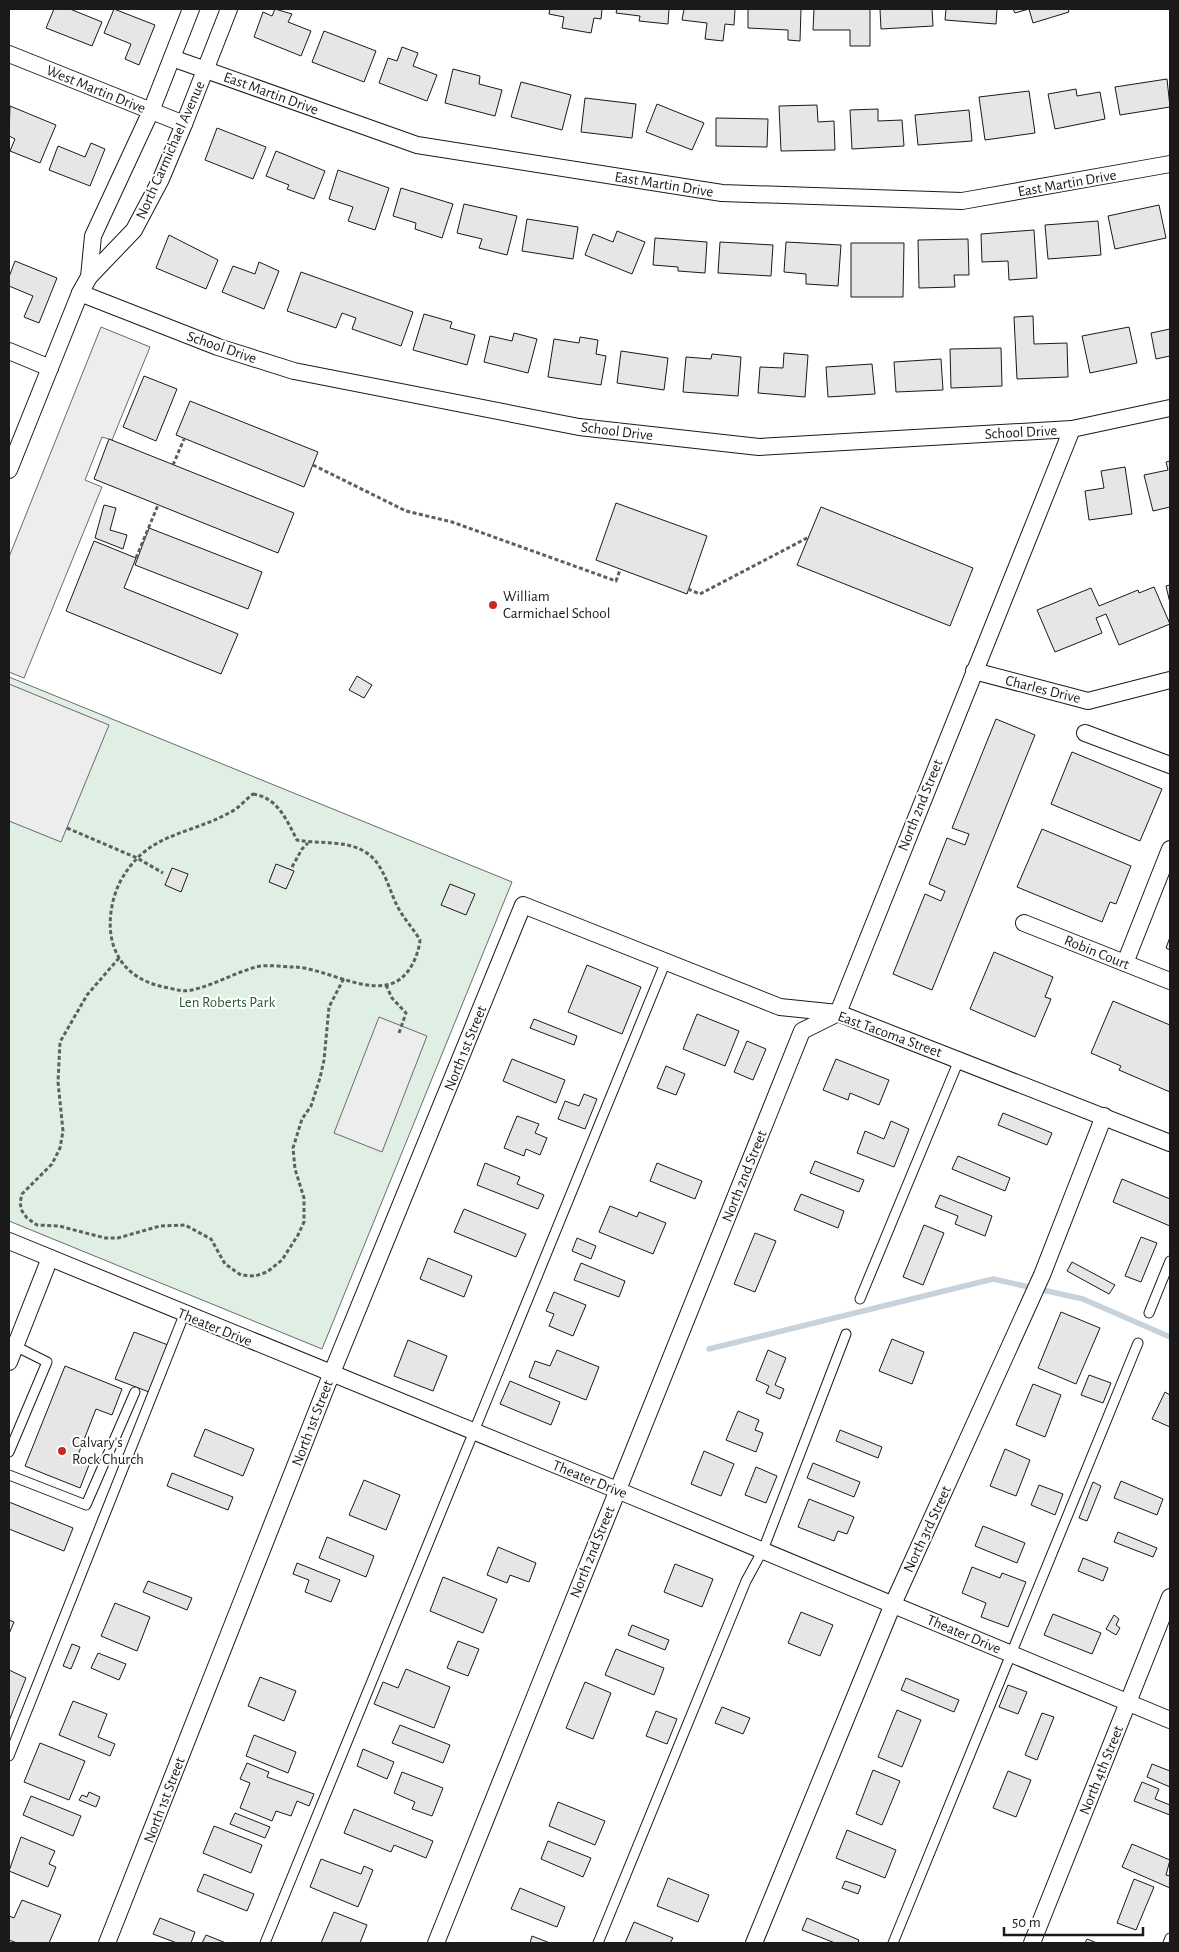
<svg xmlns="http://www.w3.org/2000/svg" width="1179" height="1952" font-family="'Alegreya Sans',sans-serif">
	<rect width="100%" height="100%" fill="#fff"/>
	<!-- green -->
	<polygon fill="#e0efe3" stroke="#6a6a6a" points="9,677 512,882 322,1349 9,1221"/>
	<!-- parking -->
	<g fill="#ededed" stroke="#6a6a6a">
		<polygon points="101,327 150,347 112,440 102,437 85,480 102,487 24,678 9,672 9,557"/>
		<polygon points="9,684 109,725 61,842 9,821"/>
		<polygon points="379,1017 427,1036 382,1152 334,1133"/>
	</g>
	<g fill="none" stroke-linecap="round" stroke-linejoin="round">
		<!-- stream -->
		<polyline stroke="#c6d2dc" stroke-width="5.5" points="709,1349 993,1279 1083,1299 1170,1337"/>
	</g>
	<!-- building -->
	<g fill="#e6e6e6" stroke="#1a1a1a">
		<polygon points="54,9 70,9 102,22 92,46 46,28"/>
		<polygon points="114,9 155,25 139,65 125,59 131,44 104,33"/>
		<polygon points="275,9 292,14 288,22 311,31 301,56 254,37 263,12 272,16"/>
		<polygon points="550,9 602,9 601,19 594,18 591,33 562,28 564,17 549,14"/>
		<polygon points="617,9 669,9 668,24 639,21 640,16 616,13"/>
		<polygon points="684,9 735,9 734,25 725,24 723,41 705,39 707,23 682,20"/>
		<polygon points="748,9 801,9 800,41 788,40 788,30 748,28"/>
		<polygon points="814,9 870,9 870,46 850,46 850,30 813,30"/>
		<polygon points="880,9 932,9 933,26 881,29"/>
		<polygon points="946,9 997,9 996,24 945,20"/>
		<polygon points="1013,9 1068,9 1069,12 1033,23 1029,9 1015,13"/>
		<polygon points="324,31 376,51 364,82 312,62"/>
		<polygon points="402,47 418,53 413,66 437,75 427,101 379,83 388,58 397,61"/>
		<polygon points="453,69 480,76 479,84 502,90 495,116 445,103"/>
		<polygon points="1167,79 1170,107 1120,115 1115,87"/>
		<polygon points="521,82 571,95 562,130 511,117"/>
		<polygon points="1076,89 1077,96 1100,92 1105,119 1055,129 1048,94"/>
		<polygon points="1029,91 1035,133 985,140 979,97"/>
		<polygon points="585,98 636,104 632,138 581,132"/>
		<polygon points="657,104 704,123 692,150 646,132"/>
		<polygon points="817,105 818,122 834,121 835,150 781,151 779,106"/>
		<polygon points="10,106 56,125 40,163 10,151 15,139 9,136"/>
		<polygon points="878,109 878,121 902,120 904,146 852,149 850,110"/>
		<polygon points="969,110 972,141 918,145 915,115"/>
		<polygon points="716,118 768,119 767,147 716,146"/>
		<polygon points="217,128 266,147 253,179 205,160"/>
		<polygon points="91,143 105,149 90,186 49,170 58,146 85,157"/>
		<polygon points="276,151 325,171 314,199 287,189 289,185 266,176"/>
		<polygon points="338,170 389,188 375,230 348,221 353,207 329,199"/>
		<polygon points="401,188 453,204 442,238 415,229 416,223 393,216"/>
		<polygon points="464,204 517,216 507,255 479,248 482,239 457,233"/>
		<polygon points="1159,205 1166,238 1115,249 1108,216"/>
		<polygon points="527,219 578,227 573,259 522,251"/>
		<polygon points="1098,221 1101,255 1048,259 1045,225"/>
		<polygon points="1034,230 1037,278 1009,280 1008,261 982,262 981,234"/>
		<polygon points="617,231 645,242 632,274 585,255 593,234 613,242"/>
		<polygon points="169,235 218,260 206,289 156,268"/>
		<polygon points="655,238 707,242 705,273 678,271 678,267 653,265"/>
		<polygon points="968,239 969,275 954,275 955,287 919,288 918,240"/>
		<polygon points="720,242 773,245 771,276 718,273"/>
		<polygon points="786,242 841,245 838,286 806,284 806,274 784,272"/>
		<polygon points="851,243 904,243 903,297 851,297"/>
		<polygon points="15,261 57,278 39,323 24,317 33,296 9,286 9,277"/>
		<polygon points="259,262 279,271 264,309 222,292 233,266 255,274"/>
		<polygon points="301,272 413,312 401,346 352,329 356,318 342,313 336,328 287,311"/>
		<polygon points="424,314 452,322 450,328 475,335 467,365 413,350"/>
		<polygon points="1033,316 1034,344 1067,343 1068,377 1017,379 1014,317"/>
		<polygon points="1129,327 1137,363 1090,373 1082,336"/>
		<polygon points="1170,329 1170,356 1156,359 1151,333"/>
		<polygon points="514,333 537,339 528,373 484,362 490,336 512,341"/>
		<polygon points="580,337 598,340 596,354 606,356 601,385 548,377 554,339 579,343"/>
		<polygon points="1001,348 1002,386 951,388 950,349"/>
		<polygon points="621,351 668,358 664,390 617,383"/>
		<polygon points="784,353 808,355 805,397 758,393 760,367 783,368"/>
		<polygon points="712,354 741,357 738,396 683,392 686,357 711,359"/>
		<polygon points="941,359 943,390 896,392 894,362"/>
		<polygon points="872,364 875,394 828,397 826,367"/>
		<polygon points="144,376 177,389 156,441 123,427"/>
		<polygon points="190,401 318,452 304,487 176,435"/>
		<polygon points="109,439 294,513 278,553 94,479"/>
		<polygon points="1170,461 1170,507 1153,511 1144,475 1168,470 1166,462"/>
		<polygon points="1125,467 1132,514 1089,520 1085,491 1104,488 1101,471"/>
		<polygon points="616,503 707,536 687,594 596,560"/>
		<polygon points="104,505 116,508 110,530 127,535 123,549 95,538"/>
		<polygon points="821,507 973,568 950,626 797,565"/>
		<polygon points="149,528 262,572 248,609 135,565"/>
		<polygon points="94,541 136,558 124,588 238,634 221,674 66,611"/>
		<polygon points="1170,585 1170,603 1166,586"/>
		<polygon points="1154,587 1170,624 1119,645 1106,614 1096,618 1102,633 1055,652 1037,610 1091,588 1099,606 1138,590 1139,593"/>
		<polygon points="357,676 372,685 364,698 349,690"/>
		<polygon points="996,719 1035,735 932,990 893,974 925,894 941,901 945,891 929,884 947,838 965,845 969,834 952,828"/>
		<polygon points="1072,752 1162,789 1140,841 1051,804"/>
		<polygon points="1042,829 1131,866 1116,904 1110,902 1102,922 1017,887"/>
		<polygon points="276,864 294,871 286,889 269,882"/>
		<polygon points="172,868 188,874 181,892 165,885"/>
		<polygon points="450,884 475,894 466,915 441,905"/>
		<polygon points="1170,937 1170,950 1166,948"/>
		<polygon points="994,952 1053,977 1045,997 1051,999 1035,1037 970,1009"/>
		<polygon points="587,965 641,987 622,1034 568,1012"/>
		<polygon points="1113,1001 1170,1025 1170,1092 1119,1070 1121,1066 1091,1053"/>
		<polygon points="697,1014 739,1031 725,1066 683,1049"/>
		<polygon points="534,1019 577,1036 574,1045 530,1028"/>
		<polygon points="747,1041 766,1049 753,1080 734,1072"/>
		<polygon points="512,1059 565,1080 556,1103 503,1081"/>
		<polygon points="836,1059 889,1080 879,1105 850,1093 848,1100 823,1090"/>
		<polygon points="666,1066 685,1074 676,1095 657,1088"/>
		<polygon points="584,1094 597,1099 585,1129 558,1119 565,1101 579,1106"/>
		<polygon points="1003,1113 1052,1133 1047,1145 998,1125"/>
		<polygon points="517,1116 539,1124 535,1133 547,1138 540,1155 526,1149 524,1156 504,1148"/>
		<polygon points="891,1121 909,1129 894,1167 857,1153 865,1131 884,1139"/>
		<polygon points="958,1156 1010,1178 1005,1191 952,1169"/>
		<polygon points="815,1161 864,1180 859,1192 810,1173"/>
		<polygon points="485,1163 520,1177 517,1184 544,1195 538,1209 477,1185"/>
		<polygon points="657,1163 702,1181 695,1199 650,1181"/>
		<polygon points="1122,1179 1170,1199 1170,1226 1113,1202"/>
		<polygon points="801,1194 844,1211 838,1228 794,1210"/>
		<polygon points="940,1195 992,1216 985,1236 955,1224 958,1216 935,1207"/>
		<polygon points="610,1206 637,1217 639,1212 666,1223 653,1254 599,1232"/>
		<polygon points="464,1209 526,1234 516,1257 454,1232"/>
		<polygon points="924,1225 944,1233 923,1285 903,1277"/>
		<polygon points="755,1233 776,1241 755,1292 734,1284"/>
		<polygon points="1141,1237 1157,1243 1141,1282 1125,1276"/>
		<polygon points="577,1238 596,1246 591,1259 572,1251"/>
		<polygon points="428,1258 472,1276 464,1297 420,1279"/>
		<polygon points="1072,1262 1115,1285 1109,1294 1067,1271"/>
		<polygon points="581,1263 625,1281 619,1297 574,1280"/>
		<polygon points="554,1292 586,1305 573,1336 549,1326 554,1314 546,1311"/>
		<polygon points="1061,1312 1100,1328 1076,1384 1038,1368"/>
		<polygon points="134,1332 168,1345 149,1392 115,1379"/>
		<polygon points="892,1339 924,1352 912,1384 879,1371"/>
		<polygon points="408,1340 447,1356 433,1391 394,1376"/>
		<polygon points="557,1350 599,1367 586,1400 529,1377 535,1361 550,1366"/>
		<polygon points="768,1350 786,1358 775,1385 784,1389 780,1399 766,1393 769,1386 756,1380"/>
		<polygon points="65,1366 122,1389 112,1415 96,1409 78,1455 91,1460 80,1488 25,1466"/>
		<polygon points="1089,1375 1111,1383 1103,1403 1081,1395"/>
		<polygon points="510,1381 560,1402 551,1425 500,1404"/>
		<polygon points="1033,1384 1061,1395 1045,1437 1016,1425"/>
		<polygon points="1165,1392 1170,1395 1170,1427 1152,1419"/>
		<polygon points="738,1411 759,1420 755,1430 763,1433 756,1452 726,1440"/>
		<polygon points="205,1429 254,1449 243,1476 194,1456"/>
		<polygon points="840,1430 882,1447 878,1458 836,1441"/>
		<polygon points="1005,1449 1030,1460 1016,1496 990,1486"/>
		<polygon points="704,1451 734,1464 721,1496 691,1484"/>
		<polygon points="813,1463 860,1482 854,1497 807,1478"/>
		<polygon points="756,1467 777,1476 766,1503 745,1495"/>
		<polygon points="172,1473 233,1497 228,1510 167,1486"/>
		<polygon points="364,1480 400,1495 386,1530 349,1515"/>
		<polygon points="1121,1481 1163,1499 1157,1515 1114,1498"/>
		<polygon points="1093,1482 1101,1486 1087,1521 1079,1518"/>
		<polygon points="1039,1485 1063,1494 1055,1515 1031,1505"/>
		<polygon points="809,1499 854,1517 847,1534 838,1531 834,1541 798,1527"/>
		<polygon points="9,1502 73,1528 64,1551 9,1529"/>
		<polygon points="983,1526 1025,1543 1017,1563 975,1546"/>
		<polygon points="1118,1532 1157,1548 1153,1557 1114,1542"/>
		<polygon points="327,1537 374,1556 366,1577 319,1558"/>
		<polygon points="498,1547 536,1563 529,1582 510,1575 507,1583 487,1575"/>
		<polygon points="1083,1558 1108,1568 1103,1581 1078,1571"/>
		<polygon points="297,1563 340,1580 331,1602 305,1592 309,1580 293,1574"/>
		<polygon points="675,1564 713,1579 702,1607 664,1592"/>
		<polygon points="972,1567 1000,1578 1002,1573 1026,1582 1008,1627 981,1617 986,1603 962,1593"/>
		<polygon points="443,1577 497,1599 483,1633 430,1611"/>
		<polygon points="148,1581 192,1598 187,1610 143,1592"/>
		<polygon points="115,1603 150,1617 137,1651 101,1636"/>
		<polygon points="801,1612 833,1625 820,1656 788,1643"/>
		<polygon points="1053,1614 1101,1633 1092,1654 1044,1635"/>
		<polygon points="1114,1615 1119,1619 1116,1625 1120,1628 1116,1635 1106,1629"/>
		<polygon points="9,1620 14,1622 9,1634"/>
		<polygon points="632,1625 669,1640 665,1650 628,1635"/>
		<polygon points="458,1641 479,1649 468,1676 447,1668"/>
		<polygon points="72,1644 80,1647 71,1669 63,1666"/>
		<polygon points="616,1649 664,1668 654,1695 605,1675"/>
		<polygon points="98,1653 126,1664 119,1680 91,1668"/>
		<polygon points="406,1669 450,1687 434,1728 374,1704 383,1682 398,1688"/>
		<polygon points="9,1670 26,1678 9,1721"/>
		<polygon points="260,1677 296,1691 284,1721 248,1706"/>
		<polygon points="906,1678 959,1700 954,1712 901,1690"/>
		<polygon points="585,1682 611,1693 593,1739 566,1728"/>
		<polygon points="1008,1685 1027,1692 1018,1714 999,1707"/>
		<polygon points="73,1701 107,1714 98,1737 115,1744 110,1756 59,1735"/>
		<polygon points="722,1707 750,1718 743,1734 715,1723"/>
		<polygon points="897,1710 921,1720 902,1767 878,1757"/>
		<polygon points="656,1711 677,1719 667,1744 646,1736"/>
		<polygon points="1042,1713 1054,1717 1037,1760 1025,1755"/>
		<polygon points="400,1725 450,1745 443,1763 392,1743"/>
		<polygon points="254,1735 296,1752 288,1773 246,1756"/>
		<polygon points="40,1743 85,1761 69,1800 24,1782"/>
		<polygon points="363,1749 394,1762 387,1779 357,1766"/>
		<polygon points="247,1763 269,1772 267,1777 314,1794 309,1806 297,1801 291,1816 276,1811 272,1821 240,1808 250,1783 240,1779"/>
		<polygon points="1152,1764 1170,1771 1170,1787 1147,1777"/>
		<polygon points="873,1770 900,1781 882,1825 856,1814"/>
		<polygon points="1008,1771 1031,1780 1016,1817 993,1808"/>
		<polygon points="402,1772 443,1788 432,1816 412,1809 415,1802 394,1793"/>
		<polygon points="1142,1782 1159,1789 1155,1799 1170,1805 1170,1815 1134,1801"/>
		<polygon points="89,1792 100,1797 96,1807 79,1800 82,1795 87,1797"/>
		<polygon points="31,1796 81,1816 73,1836 23,1815"/>
		<polygon points="558,1802 605,1821 595,1845 549,1826"/>
		<polygon points="354,1809 433,1841 426,1858 394,1845 391,1852 344,1833"/>
		<polygon points="235,1813 270,1827 265,1838 230,1824"/>
		<polygon points="214,1826 262,1845 251,1873 203,1853"/>
		<polygon points="847,1830 896,1850 885,1878 836,1858"/>
		<polygon points="21,1837 55,1851 49,1864 56,1867 48,1887 9,1871"/>
		<polygon points="548,1841 591,1858 583,1877 541,1859"/>
		<polygon points="1132,1844 1170,1860 1166,1875 1170,1876 1170,1888 1122,1867"/>
		<polygon points="321,1859 361,1874 364,1866 373,1870 358,1907 310,1887"/>
		<polygon points="204,1874 254,1894 247,1911 197,1891"/>
		<polygon points="668,1878 709,1895 698,1922 657,1906"/>
		<polygon points="1134,1879 1154,1887 1136,1930 1117,1923"/>
		<polygon points="845,1881 861,1886 858,1894 842,1888"/>
		<polygon points="520,1888 565,1907 557,1927 511,1909"/>
		<polygon points="22,1900 61,1915 49,1943 17,1943 9,1940 9,1916 14,1918"/>
		<polygon points="334,1912 367,1925 360,1943 321,1943"/>
		<polygon points="160,1918 195,1932 191,1943 177,1943 153,1934"/>
		<polygon points="807,1918 859,1940 858,1943 835,1943 802,1930"/>
		<polygon points="634,1922 673,1938 670,1943 625,1943"/>
		<polygon points="206,1935 226,1943 202,1943"/>
		<polygon points="532,1936 550,1943 530,1943"/>
		<polygon points="1087,1939 1097,1943 1085,1943"/>
	</g>
	<g fill="none" stroke-linecap="round" stroke-linejoin="round">
		<!-- lane casing -->
		<g stroke="#1a1a1a" stroke-width="11">
			<g id="lane">
				<polyline points="860,1299 959,1060"/>
				<polyline points="1149,1313 1170,1261"/>
				<polyline points="9,1452 47,1362 15,1346"/>
				<polyline points="9,1475 86,1505 135,1392"/>
				<polyline points="9,1756 184,1315"/>
				<polyline points="265,1943 666,961"/>
				<polyline points="598,1943 746,1581 763,1550 846,1334"/>
				<polyline points="893,1943 1138,1343"/>
				<polyline points="1168,1943 1170,1938"/>
			</g>
		</g>
		<!-- street casing -->
		<g stroke="#1a1a1a" stroke-width="18">
			<g id="street">
				<polyline points="9,54 184,124"/>
				<polyline points="172,58 417,145 722,193 962,201 1170,164"/>
				<polyline points="89,277 93,236 151,111 191,9"/>
				<polyline points="80,293 218,347 294,371 579,427 759,447 1072,429 1170,408"/>
				<polyline points="9,351 50,368"/>
				<polyline points="9,470 80,293 89,277 134,230 161,179 184,124 229,9"/>
				<polyline points="974,671 1088,701 1170,680"/>
				<polyline points="1085,733 1170,765"/>
				<polyline points="1024,923 1170,981"/>
				<polyline points="1125,963 1170,849"/>
				<polyline points="9,1241 617,1490 1170,1720"/>
				<polyline points="9,1362 50,1258"/>
				<polyline points="107,1943 331,1375 523,905 780,1007 838,1013 1170,1143"/>
				<polyline points="436,1943 802,1031 838,1013 1072,429"/>
				<polyline points="754,1943 893,1604 1042,1275 1104,1116"/>
				<polyline points="1032,1943 1170,1597"/>
			</g>
		</g>
		<!-- path -->
		<g stroke="#5f5f5f" stroke-width="3" stroke-dasharray="4 2.5" stroke-linecap="butt">
			<polyline points="173,465 184,439"/>
			<polyline points="313,465 406,511 452,522 616,581 620,570"/>
			<polyline points="136,558 158,505"/>
			<polyline points="688,589 700,594 809,537"/>
			<path d="M253,794c25,4 33,25 44,46 21,4 50,0 68,12 20,11 24,41 35,59 6,10 14,19 20,29 -2,18 -13,42 -34,45 -28,5 -64,-17 -92,-18 -12,0 -27,-3 -38,0 -22,6 -42,18 -64,23 -8,2 -15,0 -23,-2 -23,-4 -43,-14 -53,-36 -10,-21 -6,-50 4,-70 26,-49 66,-46 109,-69 9,-4 16,-13 24,-19z"/>
			<polyline points="67,828 137,858 163,873"/>
			<polyline points="292,867 302,849 308,843"/>
			<polyline points="119,958 87,995 60,1042 58,1082 63,1131 60,1148 52,1164 22,1194 20,1203 22,1211 27,1218 37,1225 59,1226 105,1238 118,1238 160,1226 185,1225 211,1239 225,1264 241,1275 255,1276 267,1272 282,1260 298,1235 304,1222 304,1198 295,1169 293,1148 302,1119 311,1106 320,1078 324,1060 329,1007 344,978"/>
			<polyline points="386,985 392,998 406,1013 399,1033"/>
		</g>
		<!-- lane -->
		<use href="#lane" stroke="#fff" stroke-width="9"/>
		<!-- street -->
		<use href="#street" stroke="#fff" stroke-width="16"/>
	</g>
	<!-- markers -->
	<g fill="#c62828" stroke="#fff" stroke-width="2">
		<circle cx="493" cy="605" r="5"/>
		<circle cx="62" cy="1451" r="5"/>
	</g>
	<g text-anchor="middle" stroke-width="4" stroke-linejoin="round" paint-order="stroke">
		<!-- street labels -->
		<g font-size="15" fill="#1a1a1a" stroke="#fff">
			<text transform="translate(96 89) rotate(22)" y="5">West Martin Drive</text>
			<text transform="translate(271 93) rotate(20)" y="5">East Martin Drive</text>
			<text transform="translate(170 150) rotate(-66)" y="5">North Carmichael Avenue</text>
			<text transform="translate(1067 183) rotate(-10)" y="5">East Martin Drive</text>
			<text transform="translate(664 184) rotate(9)" y="5">East Martin Drive</text>
			<text transform="translate(222 347) rotate(19)" y="5">School Drive</text>
			<text transform="translate(617 431) rotate(7)" y="5">School Drive</text>
			<text transform="translate(1021 432) rotate(-3)" y="5">School Drive</text>
			<text transform="translate(1043 689) rotate(14)" y="5">Charles Drive</text>
			<text transform="translate(920 805) rotate(-68)" y="5">North 2nd Street</text>
			<text transform="translate(1097 952) rotate(22)" y="5">Robin Court</text>
			<text transform="translate(890 1034) rotate(20)" y="5">East Tacoma Street</text>
			<text transform="translate(465 1048) rotate(-68)" y="5">North 1st Street</text>
			<text transform="translate(744 1176) rotate(-68)" y="5">North 2nd Street</text>
			<text transform="translate(215 1327) rotate(22)" y="5">Theater Drive</text>
			<text transform="translate(312 1423) rotate(-69)" y="5">North 1st Street</text>
			<text transform="translate(590 1479) rotate(22)" y="5">Theater Drive</text>
			<text transform="translate(927 1529) rotate(-65)" y="5">North 3rd Street</text>
			<text transform="translate(592 1552) rotate(-68)" y="5">North 2nd Street</text>
			<text transform="translate(964 1634) rotate(23)" y="5">Theater Drive</text>
			<text transform="translate(1101 1770) rotate(-68)" y="5">North 4th Street</text>
			<text transform="translate(164 1800) rotate(-69)" y="5">North 1st Street</text>
		</g>
		<!-- poi labels -->
		<g font-size="15" fill="#1a1a1a" stroke="#fff" text-anchor="start">
			<text x="503" y="601">William<tspan x="503" dy="17">Carmichael School</tspan></text>
			<text x="72" y="1447">Calvary's<tspan x="72" dy="17">Rock Church</tspan></text>
		</g>
		<!-- park labels -->
		<g font-size="15" fill="#2b5a34" stroke="#fff">
			<text x="227" y="1007">Len Roberts Park</text>
		</g>
	</g>
	<!-- border -->
	<rect width="1179" height="1952" fill="none" stroke="#1a1a1a" stroke-width="20"/>
	<!-- scale -->
	<path d="M1004 1927v8h139v-8" fill="none" stroke="#1a1a1a" stroke-width="2.5"/>
	<text x="1012" y="1927" font-size="15" fill="#1a1a1a" stroke="#ffffff" stroke-width="4" paint-order="stroke">50 m</text>
</svg>
